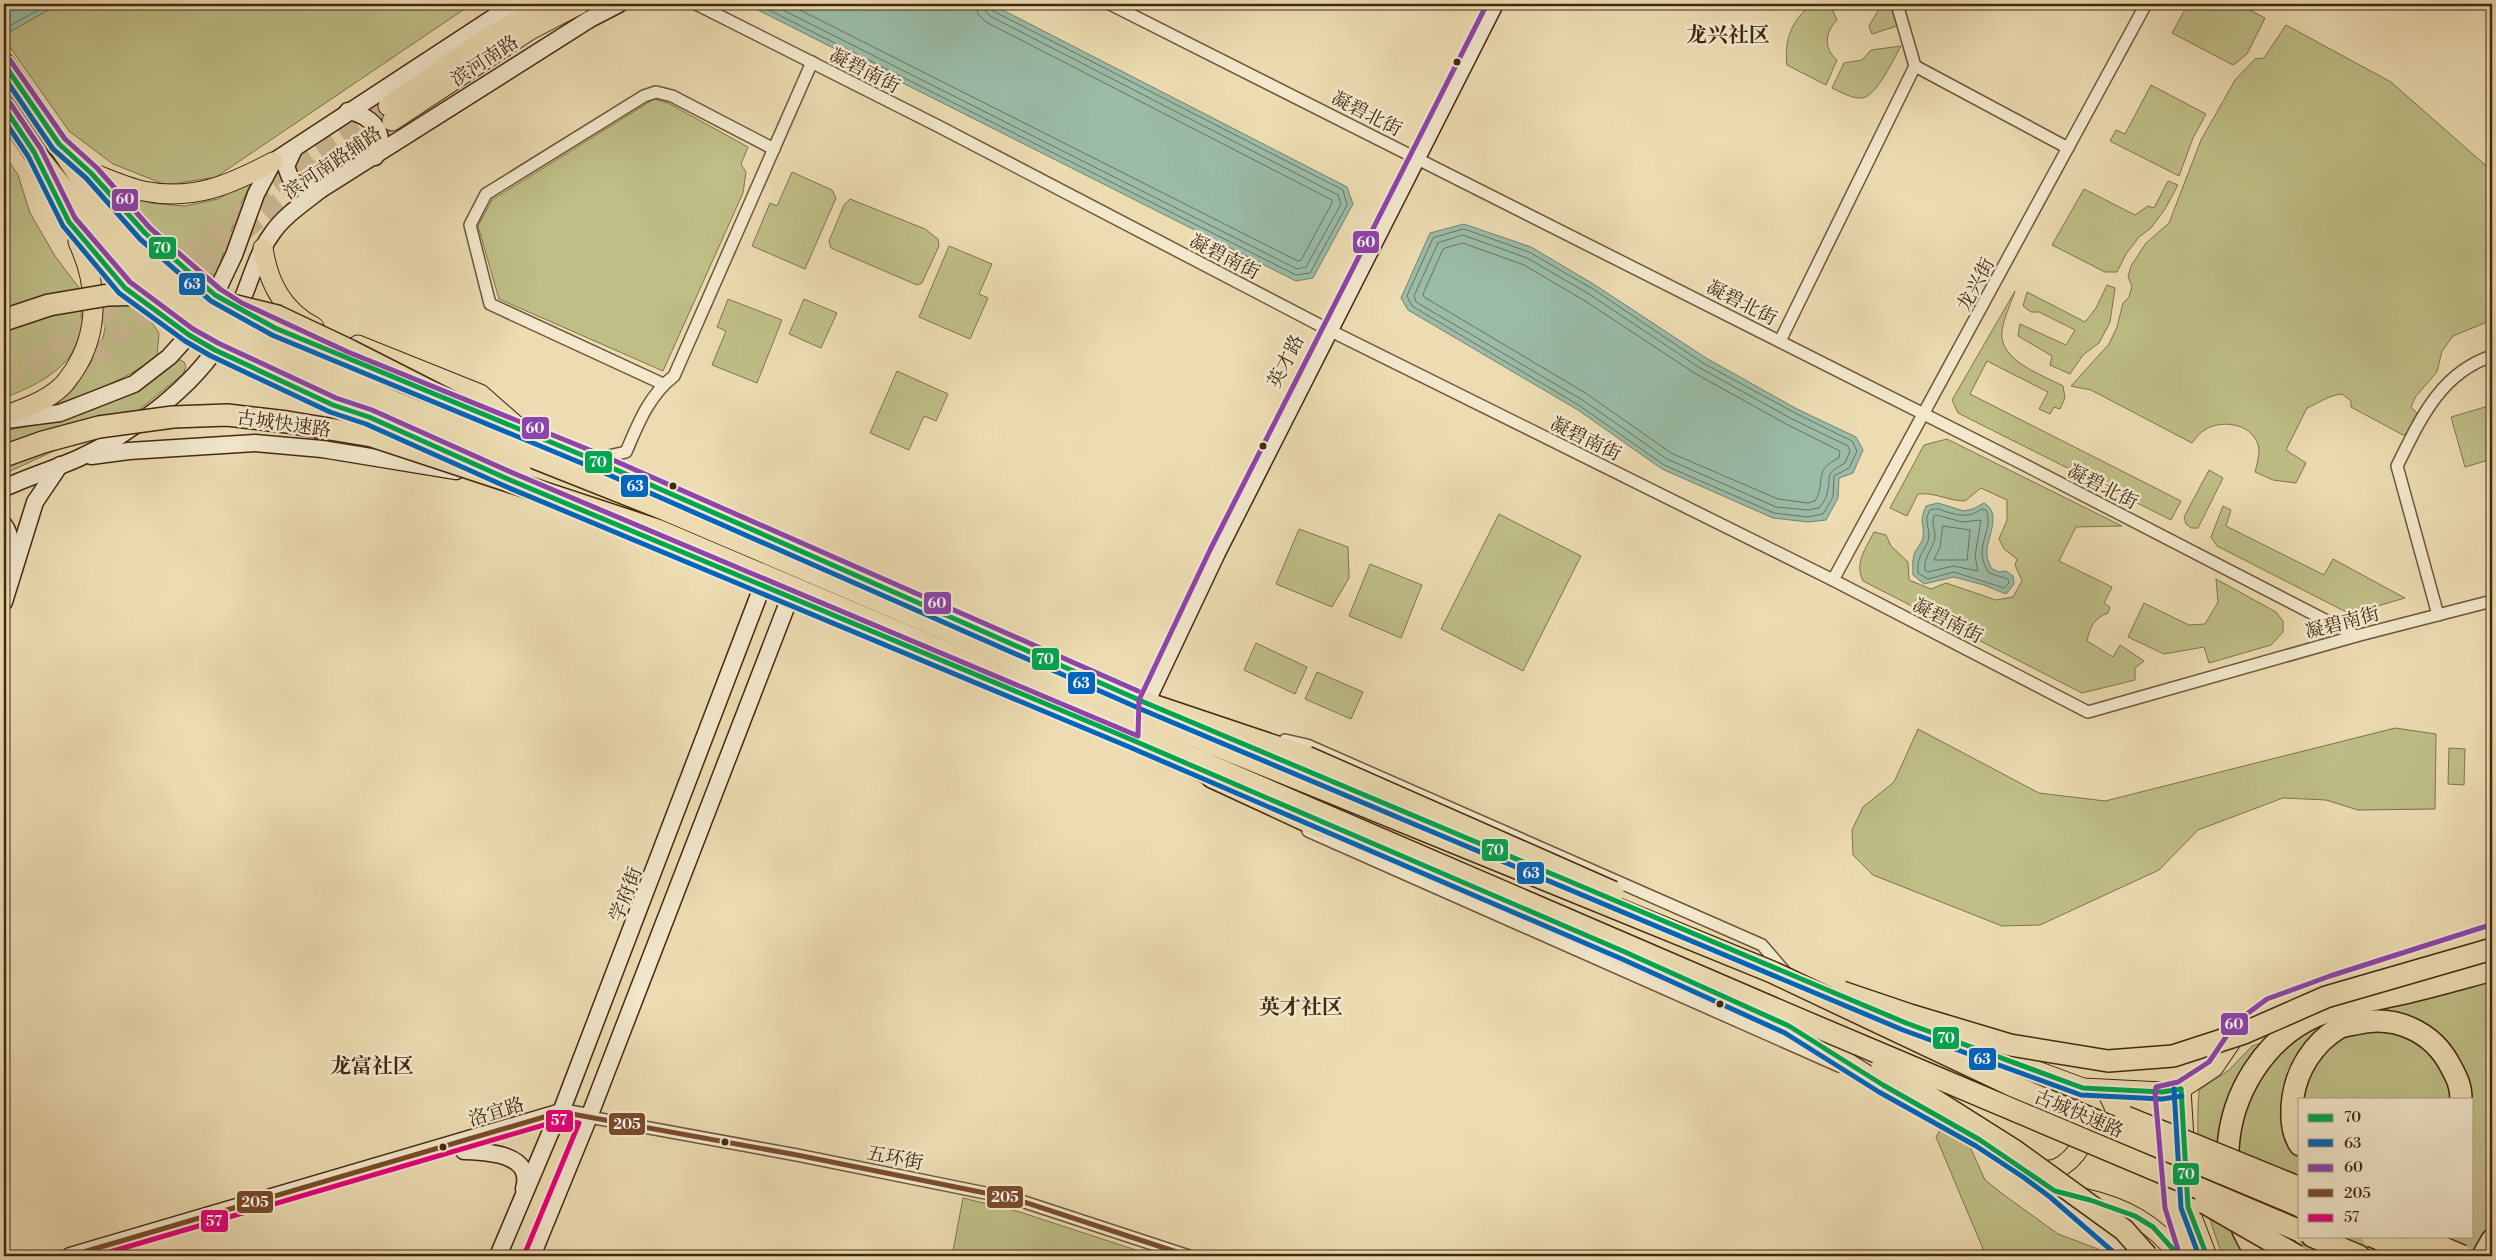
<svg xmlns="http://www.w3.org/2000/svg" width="2496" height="1260" font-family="'Libre Bodoni','Noto Serif SC',serif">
	<rect width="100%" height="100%" fill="#eddcb2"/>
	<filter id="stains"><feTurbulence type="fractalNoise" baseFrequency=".004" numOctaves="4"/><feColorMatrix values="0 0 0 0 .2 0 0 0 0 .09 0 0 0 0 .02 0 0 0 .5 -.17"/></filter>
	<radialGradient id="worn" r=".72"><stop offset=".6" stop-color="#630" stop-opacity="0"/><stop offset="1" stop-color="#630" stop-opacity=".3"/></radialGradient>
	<!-- green -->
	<g fill="#bfbe87" stroke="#80744c" fill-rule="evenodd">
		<polygon points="59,4 472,4 216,177 166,185 113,164 69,131 4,39 4,35"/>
		<path d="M1812,4h18l7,16c-12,12 -14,28 0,40l-11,25 -39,-20c-3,-26 5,-45 25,-61z"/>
		<polygon points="1882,4 1890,4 1897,26 1872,34 1869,26"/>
		<polygon points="2188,4 2238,4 2265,18 2247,54 2233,65 2172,33"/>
		<path d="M2286,25l105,57 101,89v149l-39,16 -11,15 -5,21 -21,24 -5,11 6,6 -9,20 -5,2 -52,-28v-6l-9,-7c-13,1 -23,9 -35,14l-21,42 20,13 -10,20 -23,-3 -18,-8c2,-7 4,-16 4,-23 -4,-25 -35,-30 -53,-20 -6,3 -10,9 -14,14l-101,-53 -20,-4 38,-42 8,-17 6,-24 6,-6 3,-11 -4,-9 3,-11 15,-23 23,-20 32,-83 34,-60 20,-21 9,-1z"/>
		<path d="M1901,46c-7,12 -24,50 -39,52 -10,1 -21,-6 -30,-10l12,-25 18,-3 9,-10z"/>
		<polygon points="2151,85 2206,114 2193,138 2179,176 2110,141 2116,130 2125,134"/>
		<polygon points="654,99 668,103 748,147 741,164 746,172 743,193 663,371 499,299 478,226 492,200"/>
		<path d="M4,154l14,21 12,38 25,43 27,36c-1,14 0,32 -4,47 -9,32 -46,48 -74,59z"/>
		<polygon points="792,172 832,190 836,198 805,269 752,246 770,203 777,206"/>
		<polygon points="256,177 242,201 215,277 139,214 120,190 150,203 185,206 218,199"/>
		<polygon points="2168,181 2178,185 2165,209 2151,228 2139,237 2126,254 2117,272 2105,272 2052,245 2084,189 2135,215 2148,206 2154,208"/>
		<polygon points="850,199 925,229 938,239 939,246 922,283 917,285 831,248 829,241 844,205"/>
		<polygon points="949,246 992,264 979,294 988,298 970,339 919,317"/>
		<path d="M103,285l47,35 9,13 -2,23c-36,28 -76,40 -119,54 29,-20 61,-44 67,-82 3,-13 -1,-30 -2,-43z"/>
		<polygon points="2107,285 2115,288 2110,322 2099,343 2083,355 2070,374 2050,365 2052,356 2018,336 2020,324 2066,345 2075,330 2039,312 2031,312 2023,306 2027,292 2085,322 2096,308"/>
		<path d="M2015,291c-4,13 -12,28 -13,41 -3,29 41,43 61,54l2,12 -5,11 -6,-2 -4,7 -11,-5 9,-17 -61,-31 -17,33 211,107 -10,19 -213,-107 -6,-13z"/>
		<polygon points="728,299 782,320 757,383 712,365 726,331 717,327"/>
		<polygon points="804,299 837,313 821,348 789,334"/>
		<path d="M178,359l6,3 2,5 -3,7 -49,40 -130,60v-43c62,-11 126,-30 174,-72z"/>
		<polygon points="897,371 948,394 936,421 924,416 909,450 870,433"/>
		<polygon points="2492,405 2492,459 2465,467 2451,417"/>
		<path d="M1947,439l175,87 -46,1 -17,34 53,26 -8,16 6,4 -2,6c-14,5 -18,14 -21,28l26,16 7,-12 24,16 -9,7v12l-53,13 -219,-112c-9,-18 3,-33 11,-49l12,3 5,11 17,16 1,18 22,9 15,-6 50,17 17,-3 9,-16 -7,-16 2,-6 -13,-10 -5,-10 8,-19v-20l-26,-12 -16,13c-17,0 -30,-9 -47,-7l-11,22 -17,-8 34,-63z"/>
		<polygon points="2209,470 2223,478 2198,528 2191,528 2186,524 2184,517"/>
		<polygon points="2223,506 2231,510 2226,526 2324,575 2333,559 2405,598 2350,614 2217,546 2211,537"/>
		<polygon points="1499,514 1581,556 1523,671 1441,629"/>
		<polygon points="1299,529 1348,547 1349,578 1332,607 1276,584"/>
		<polygon points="1370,564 1422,585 1401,638 1349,616"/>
		<polygon points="2216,579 2276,612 2283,621 2283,632 2271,645 2209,663 2204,647 2164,654 2128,637 2144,603 2189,625 2205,624 2218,602"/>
		<polygon points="1256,643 1307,667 1295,694 1244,670"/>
		<polygon points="1317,672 1363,692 1351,719 1305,699"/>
		<polygon points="2395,728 2436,734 2435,809 2358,810 2326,800 2283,798 2198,830 2159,870 2040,925 2002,926 1873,875 1853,855 1852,830 1863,807 1894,782 1918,729 2039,793 2105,801"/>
		<polygon points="2449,748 2465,749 2464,785 2448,784"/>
		<path d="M2492,980v276h-269c-22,-52 -28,-110 -24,-166l30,-20 23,-24 110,-38zM2300,1099h172v137h-172z"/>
		<polygon points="1940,1130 1961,1139 1971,1149 1985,1180 2004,1195 2058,1234 2098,1249 2109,1256 1986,1256 1936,1137"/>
		<polygon points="963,1198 1020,1212 1154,1256 952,1256"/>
	</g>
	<!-- water -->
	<g fill="#9abca8" stroke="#77816b">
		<polygon points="4,4 59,4 4,35"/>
		<polygon points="746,4 991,4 1347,187 1353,204 1313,278 1296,281"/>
		<polygon points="1464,224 1531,247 1595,285 1706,358 1797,409 1856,437 1863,450 1853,473 1839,478 1838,498 1826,520 1808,522 1773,518 1662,469 1578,410 1408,310 1401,298 1430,233"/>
		<path d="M1938,503l26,8 9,-2 11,-6c19,11 2,35 3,51 0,6 3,11 5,15l7,3 7,-1 7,5 1,8 -8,10 -22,-9 -30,-8 -30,7 -11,-9c0,-6 -1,-14 1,-20 2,-7 8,-11 9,-18 2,-14 -5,-13 3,-31z"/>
	</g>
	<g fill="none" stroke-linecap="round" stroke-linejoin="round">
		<!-- shore -->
		<g stroke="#6e725c" stroke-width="1">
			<polyline points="757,4 1296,275 1310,273 1347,205 1343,190 993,11 990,4"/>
			<polyline points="771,4 1297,269 1306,267 1341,204 1338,195 990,16 985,10 984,4"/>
			<polyline points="788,4 1298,261 1301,260 1332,203 1332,200 986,22 978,14 976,4"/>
			<polyline points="4,29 49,4"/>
			<polygon points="1464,229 1529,252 1593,289 1703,363 1795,413 1852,441 1857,451 1849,468 1834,476 1833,497 1823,514 1808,517 1774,513 1664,465 1580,406 1412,306 1407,296 1433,238"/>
			<path d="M1463,235l64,23 62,36 111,74 92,51 56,27 2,5 -5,12c-22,12 -13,11 -18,31 -1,5 -5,10 -8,14l-11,2 -32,-3 -109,-48 -83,-58 -168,-99 -2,-6 24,-53z"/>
			<path d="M1463,243l61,22 61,36 111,73 92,51 52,26 -1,7c-27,12 -12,23 -24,43l-7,2 -30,-4 -107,-46 -84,-59 -163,-97 -1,-3 20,-45z"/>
			<path d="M1938,509c15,5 30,11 43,0l5,1c9,22 -15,36 3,63l19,6 1,4 -5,5 -50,-16 -26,7 -10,-6c-2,-21 11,-24 11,-39 -1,-10 -5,-14 1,-24z"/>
			<path d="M1937,515l25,7 19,-2 -6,36 3,15 -25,-5 -25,6 -3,-2c-2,-14 9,-21 10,-34 0,-7 -4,-13 -1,-20z"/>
			<polygon points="1943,526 1970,530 1967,560 1934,560 1940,547"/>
		</g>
		<!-- primary-tunnel -->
		<g stroke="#cbb892" stroke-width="19" stroke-dasharray="19 9" stroke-linecap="butt">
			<polyline points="164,272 303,162 388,106"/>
			<polyline points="70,374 96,356 312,174 392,121"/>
			<polyline points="4,378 101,317 138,291"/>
		</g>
		<!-- highway-tunnel -->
		<g stroke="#cbb892" stroke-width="21" stroke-dasharray="21 11" stroke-linecap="butt">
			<polyline points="2472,1188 2492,1155"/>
			<polyline points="2472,1217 2492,1185"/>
			<polyline points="2431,1256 2443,1236"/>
			<polyline points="2450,1256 2460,1236"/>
		</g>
		<!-- street casing -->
		<g stroke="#6d5638" stroke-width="14">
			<g id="street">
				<polyline points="696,4 938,126 1331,331 1833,580 2088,712 2356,636 2492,601"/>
				<polyline points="1110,4 2019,462 2356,636"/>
				<polyline points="1897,4 1915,66 2068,148"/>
				<polyline points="1780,341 1915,66"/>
				<polyline points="663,384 490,304 470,225 486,194 644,96 656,92 672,96 774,149"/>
				<path d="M595,459l31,-7c12,-28 23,-57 48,-76l138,-314"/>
				<polyline points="1833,580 2146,4"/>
				<path d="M2438,615l-41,-149c23,-46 43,-93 95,-110"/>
				<polyline points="1285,740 1307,745 1762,945 1786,973"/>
				<polyline points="1166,757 1214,782"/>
				<polyline points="1308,831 1839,1066"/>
				<polyline points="589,1117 797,1155 1015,1199 1189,1256"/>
			</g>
		</g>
		<!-- secondary casing -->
		<g stroke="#422910" stroke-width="19">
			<g id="secondary">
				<path d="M348,111c15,3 32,12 32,31 0,4 -4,11 -5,15"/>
				<path d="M294,149l-8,17c7,22 11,24 34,24"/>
				<path d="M234,317c15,-27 20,-60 39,-85 12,-17 31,-29 47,-42l270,-171 29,-15"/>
				<polyline points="6,420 60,413 134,384 169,357 189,335 215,295 234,255 256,194 273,162 514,4"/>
				<polyline points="91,456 129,451 255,443 322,449 456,471"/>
				<path d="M4,488c24,-11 50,-19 75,-30 50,-23 115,-71 143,-119"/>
				<path d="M4,525c8,11 7,25 5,38"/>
				<polyline points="4,602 35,502 60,465"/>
				<polyline points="1146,715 1146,703 1217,553 1495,4"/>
				<path d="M464,1151c23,1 70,2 60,38"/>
				<polyline points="70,1256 561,1112 589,1117"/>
				<polyline points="498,1256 554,1124 561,1112 770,566"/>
				<polyline points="532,1256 589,1117 797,579"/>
			</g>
		</g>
		<!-- primary casing -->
		<g stroke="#422910" stroke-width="21">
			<g id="primary">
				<polyline points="388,106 487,38 546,4"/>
				<polyline points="392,121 530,30 580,4"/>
				<polyline points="71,154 91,173 145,233 215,295 275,328 336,355"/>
				<path d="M92,173c16,6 34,14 51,18 51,10 86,-6 130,-29"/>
				<polyline points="46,175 69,222 125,288 189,335 215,350 333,405 358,413"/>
				<path d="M263,248c5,34 19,62 51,79"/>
				<polyline points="358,345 480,394 521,430"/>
				<path d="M4,416c20,-8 41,-14 57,-29 5,-4 8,-10 12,-15 27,-40 25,-88 5,-130"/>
				<polyline points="584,456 1159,708"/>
				<polyline points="1258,750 1359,793"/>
				<polyline points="1770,1017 1789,1026 1883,1085 1983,1142"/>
				<polyline points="1910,1024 2083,1088 2162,1092 2181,1089 2214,1067 2241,1027 2270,1006 2332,983 2492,932"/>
				<polyline points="2181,1089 2188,1207 2207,1256"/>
				<polyline points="2162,1092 2172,1207 2188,1256"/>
				<path d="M2033,1171c7,-1 17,0 23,-2 23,-10 32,-36 39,-56l-12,-25"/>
				<polyline points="2051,1188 2118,1245 2127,1256"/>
				<path d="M2083,1198c40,9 72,25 96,58"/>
			</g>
		</g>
		<!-- highway casing -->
		<g stroke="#422910" stroke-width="24">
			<g id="highway">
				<polyline points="4,64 110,221"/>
				<polyline points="4,107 34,152 96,230"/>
				<polyline points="561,452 616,483"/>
				<polyline points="1146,703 1307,757"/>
				<polyline points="1212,777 1320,827"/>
				<path d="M2300,1145c-9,-13 -9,-33 -7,-48 4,-27 20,-53 44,-68 5,-3 13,-4 18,-5 39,-10 78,7 96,43 6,11 10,19 10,32"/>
				<polyline points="2312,1236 2359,1256"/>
				<path d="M2258,1256c-22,-30 -32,-70 -30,-107 3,-55 36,-110 88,-133 26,-11 57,-16 84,-22 31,-7 62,-16 92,-24"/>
				<polyline points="2483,1256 2492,1240"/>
			</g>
		</g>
		<!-- street -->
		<use href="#street" stroke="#f3e8cd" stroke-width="11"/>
		<!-- secondary -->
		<use href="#secondary" stroke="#f3e8cd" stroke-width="16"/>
		<!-- primary -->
		<use href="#primary" stroke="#eddcb2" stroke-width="19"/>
		<!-- highway -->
		<use href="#highway" stroke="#eddcb2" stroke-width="21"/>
		<!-- highway-bridge casing -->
		<g stroke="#422910" stroke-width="24" stroke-linecap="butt">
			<g id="highway-bridge">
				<polyline points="110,221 143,257 168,281 215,315 255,338 394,402 666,510 1215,745 1772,972 2011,1085 2300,1206"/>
				<polyline points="96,230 135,271 186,314 255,354 340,396 521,473"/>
				<polyline points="4,320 49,305 108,295 152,294 216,301 277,316 349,350 479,416 561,452"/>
				<polyline points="4,456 43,442 99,427 173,417 227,415 287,422 372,436 657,530 1016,682 1796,1018 2300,1231"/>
				<polyline points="1307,757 1613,892"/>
				<polyline points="1842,992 1910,1015 2010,1045 2108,1061 2173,1056 2244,1033 2326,997 2492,949"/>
				<polyline points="1882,1067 2015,1151 2124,1230 2147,1256"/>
				<polyline points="2126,1117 2300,1188"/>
				<polyline points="2205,1203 2297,1256"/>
				<polyline points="2372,1236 2419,1256"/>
				<polyline points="2416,1236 2462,1256"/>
			</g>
		</g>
		<!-- highway-bridge -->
		<use href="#highway-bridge" stroke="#eddcb2" stroke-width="21"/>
		<!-- bus-1 casing -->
		<g stroke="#f3e8cd" stroke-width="9">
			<g id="bus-1">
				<polyline points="4,64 59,144 91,173 145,233 215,295 275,328 594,460 1146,703 1906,1023 2083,1088 2162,1092 2181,1089"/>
				<polyline points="4,107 34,152 69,222 125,288 189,335 215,350 333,405 369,417 510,480 1130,739 1625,952 1789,1026 1883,1085 1980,1140 2055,1191 2090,1200 2135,1216 2153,1227 2179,1256"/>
				<polyline points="2181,1089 2188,1207 2207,1256"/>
			</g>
		</g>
		<!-- bus-2 casing -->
		<g stroke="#f3e8cd" stroke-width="9">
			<g id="bus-2">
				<polyline points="4,77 53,149 86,178 140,239 211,301 272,335 591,467 1143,710 1903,1030 2081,1095 2162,1099 2182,1096"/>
				<polyline points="4,120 28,156 63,226 119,293 185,341 211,356 330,412 366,424 507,487 1127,746 1622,959 1785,1033 1879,1092 1976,1146 2023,1177 2050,1197 2118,1256"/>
				<polyline points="2174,1089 2181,1208 2199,1256"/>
			</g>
		</g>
		<!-- bus-3 casing -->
		<g stroke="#f3e8cd" stroke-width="9">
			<g id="bus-3">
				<polyline points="10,60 65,139 97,168 150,228 220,289 242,303 348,352 597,453 1138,691"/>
				<polyline points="10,103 41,149 75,218 130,282 193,329 218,343 336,398 372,410 513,473 1138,736 1139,700 1210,550 1487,4"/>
				<polyline points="2180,1256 2165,1208 2155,1093 2156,1087 2178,1082 2209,1062 2236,1022 2267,999 2330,976 2490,925"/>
			</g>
		</g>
		<!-- bus-4 casing -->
		<g stroke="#f3e8cd" stroke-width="9">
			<polyline id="bus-4" points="70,1256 561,1112 797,1155 1015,1199 1189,1256"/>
		</g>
		<!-- bus-5 casing -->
		<g stroke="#f3e8cd" stroke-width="9">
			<polyline id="bus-5" points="96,1256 561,1120 579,1123 525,1253"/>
		</g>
		<!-- bus-1 -->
		<use href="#bus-1" stroke="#00a651" stroke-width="5"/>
		<!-- bus-2 -->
		<use href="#bus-2" stroke="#0065bd" stroke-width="5"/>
		<!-- bus-3 -->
		<use href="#bus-3" stroke="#8e44ad" stroke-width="5"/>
		<!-- bus-4 -->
		<use href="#bus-4" stroke="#7a4b2a" stroke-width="5"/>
		<!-- bus-5 -->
		<use href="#bus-5" stroke="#e5007d" stroke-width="5"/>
	</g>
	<!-- markers -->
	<g fill="#422910" stroke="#f3e8cd" stroke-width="2">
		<circle cx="1457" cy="62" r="4.5"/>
		<circle cx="1263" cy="446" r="4.5"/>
		<circle cx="673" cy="486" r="4.5"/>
		<circle cx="1720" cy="1004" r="4.5"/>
		<circle cx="725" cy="1142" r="4.5"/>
		<circle cx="443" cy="1147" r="4.5"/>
	</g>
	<g text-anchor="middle" stroke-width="5" stroke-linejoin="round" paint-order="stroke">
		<!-- street labels -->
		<g font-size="19" fill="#422910" stroke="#f3e8cd">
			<text transform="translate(484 60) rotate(-33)" y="7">滨河南路</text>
			<text transform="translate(865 70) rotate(27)" y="7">凝碧南街</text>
			<text transform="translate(1367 113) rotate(27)" y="7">凝碧北街</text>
			<text transform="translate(332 162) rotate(-34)" y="7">滨河南路辅路</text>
			<text transform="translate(1225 256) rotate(27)" y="7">凝碧南街</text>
			<text transform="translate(1975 284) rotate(-62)" y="7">龙兴街</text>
			<text transform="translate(1742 302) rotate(27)" y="7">凝碧北街</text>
			<text transform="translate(1285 361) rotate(-63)" y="7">英才路</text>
			<text transform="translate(284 423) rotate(8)" y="7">古城快速路</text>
			<text transform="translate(1586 438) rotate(26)" y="7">凝碧南街</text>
			<text transform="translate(2103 486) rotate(27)" y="7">凝碧北街</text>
			<text transform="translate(1948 620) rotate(27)" y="7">凝碧南街</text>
			<text transform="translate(2342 622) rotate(-15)" y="7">凝碧南街</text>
			<text transform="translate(625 894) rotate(-69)" y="7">学府街</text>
			<text transform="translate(496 1111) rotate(-17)" y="7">洛宜路</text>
			<text transform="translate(2079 1113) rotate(23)" y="7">古城快速路</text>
			<text transform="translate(895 1157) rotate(11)" y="7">五环街</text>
		</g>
		<!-- quarter labels -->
		<g font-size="21" font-weight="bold" fill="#422910" stroke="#f3e8cd">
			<text x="1728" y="42">龙兴社区</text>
			<text x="1301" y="1014">英才社区</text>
			<text x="372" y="1073">龙富社区</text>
		</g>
	</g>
	<g stroke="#f3e8cd" stroke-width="2">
		<rect x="111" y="188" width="28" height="24" rx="5" fill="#8e44ad"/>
		<rect x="1352" y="230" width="28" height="24" rx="5" fill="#8e44ad"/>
		<rect x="148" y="236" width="29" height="24" rx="5" fill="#00a651"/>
		<rect x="178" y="272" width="28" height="24" rx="5" fill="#0065bd"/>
		<rect x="521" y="416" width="29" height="24" rx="5" fill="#8e44ad"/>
		<rect x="584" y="450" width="29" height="24" rx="5" fill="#00a651"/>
		<rect x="620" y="474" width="29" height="24" rx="5" fill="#0065bd"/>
		<rect x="923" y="591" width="29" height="24" rx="5" fill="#8e44ad"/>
		<rect x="1031" y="647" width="29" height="24" rx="5" fill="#00a651"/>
		<rect x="1067" y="671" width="29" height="24" rx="5" fill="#0065bd"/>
		<rect x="1481" y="838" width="28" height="24" rx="5" fill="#00a651"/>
		<rect x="1516" y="861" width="29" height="24" rx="5" fill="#0065bd"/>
		<rect x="2220" y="1012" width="29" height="24" rx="5" fill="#8e44ad"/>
		<rect x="1932" y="1026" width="28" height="24" rx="5" fill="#00a651"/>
		<rect x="1968" y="1047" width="29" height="24" rx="5" fill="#0065bd"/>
		<rect x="545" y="1109" width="29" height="24" rx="5" fill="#e5007d"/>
		<rect x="608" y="1112" width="38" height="24" rx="5" fill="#7a4b2a"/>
		<rect x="2172" y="1162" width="28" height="24" rx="5" fill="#00a651"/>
		<rect x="986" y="1185" width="38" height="24" rx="5" fill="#7a4b2a"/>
		<rect x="236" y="1190" width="38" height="24" rx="5" fill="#7a4b2a"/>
		<rect x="200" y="1209" width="29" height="24" rx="5" fill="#e5007d"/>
	</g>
	<g font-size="14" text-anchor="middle" font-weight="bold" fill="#fff">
		<text x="125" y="204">60</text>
		<text x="1366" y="247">60</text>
		<text x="162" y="253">70</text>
		<text x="192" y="289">63</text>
		<text x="535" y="433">60</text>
		<text x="598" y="467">70</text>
		<text x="635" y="491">63</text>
		<text x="937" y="608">60</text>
		<text x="1045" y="664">70</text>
		<text x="1081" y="688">63</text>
		<text x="1495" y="855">70</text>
		<text x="1531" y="878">63</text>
		<text x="2234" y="1029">60</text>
		<text x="1946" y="1043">70</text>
		<text x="1982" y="1064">63</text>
		<text x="559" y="1125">57</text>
		<text x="627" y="1129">205</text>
		<text x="2186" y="1179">70</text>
		<text x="1005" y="1202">205</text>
		<text x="255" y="1207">205</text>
		<text x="214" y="1226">57</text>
	</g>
	<!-- margin -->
	<rect width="2496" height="1260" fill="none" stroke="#eddcb2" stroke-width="20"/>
	<rect x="5" y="5" width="2486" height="1250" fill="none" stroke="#422910" stroke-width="2.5"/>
	<rect x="10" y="10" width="2476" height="1240" fill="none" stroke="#422910"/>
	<!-- legend -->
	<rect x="2298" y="1098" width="175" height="140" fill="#f3e8cd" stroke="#ac9c81"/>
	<rect x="2308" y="1114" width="25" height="8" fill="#00a651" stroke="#ac9c81"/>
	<text x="2344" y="1122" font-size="15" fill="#422910">70</text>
	<rect x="2308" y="1139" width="25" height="8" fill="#0065bd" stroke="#ac9c81"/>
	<text x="2344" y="1148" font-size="15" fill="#422910">63</text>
	<rect x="2308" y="1164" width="25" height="8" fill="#8e44ad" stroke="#ac9c81"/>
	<text x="2344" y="1172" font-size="15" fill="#422910">60</text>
	<rect x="2308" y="1189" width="25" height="8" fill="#7a4b2a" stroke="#ac9c81"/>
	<text x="2344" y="1198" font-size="15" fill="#422910">205</text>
	<rect x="2308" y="1214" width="25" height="8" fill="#e5007d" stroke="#ac9c81"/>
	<text x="2344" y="1222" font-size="15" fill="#422910">57</text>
	<rect width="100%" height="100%" filter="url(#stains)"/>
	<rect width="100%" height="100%" fill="url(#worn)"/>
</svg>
